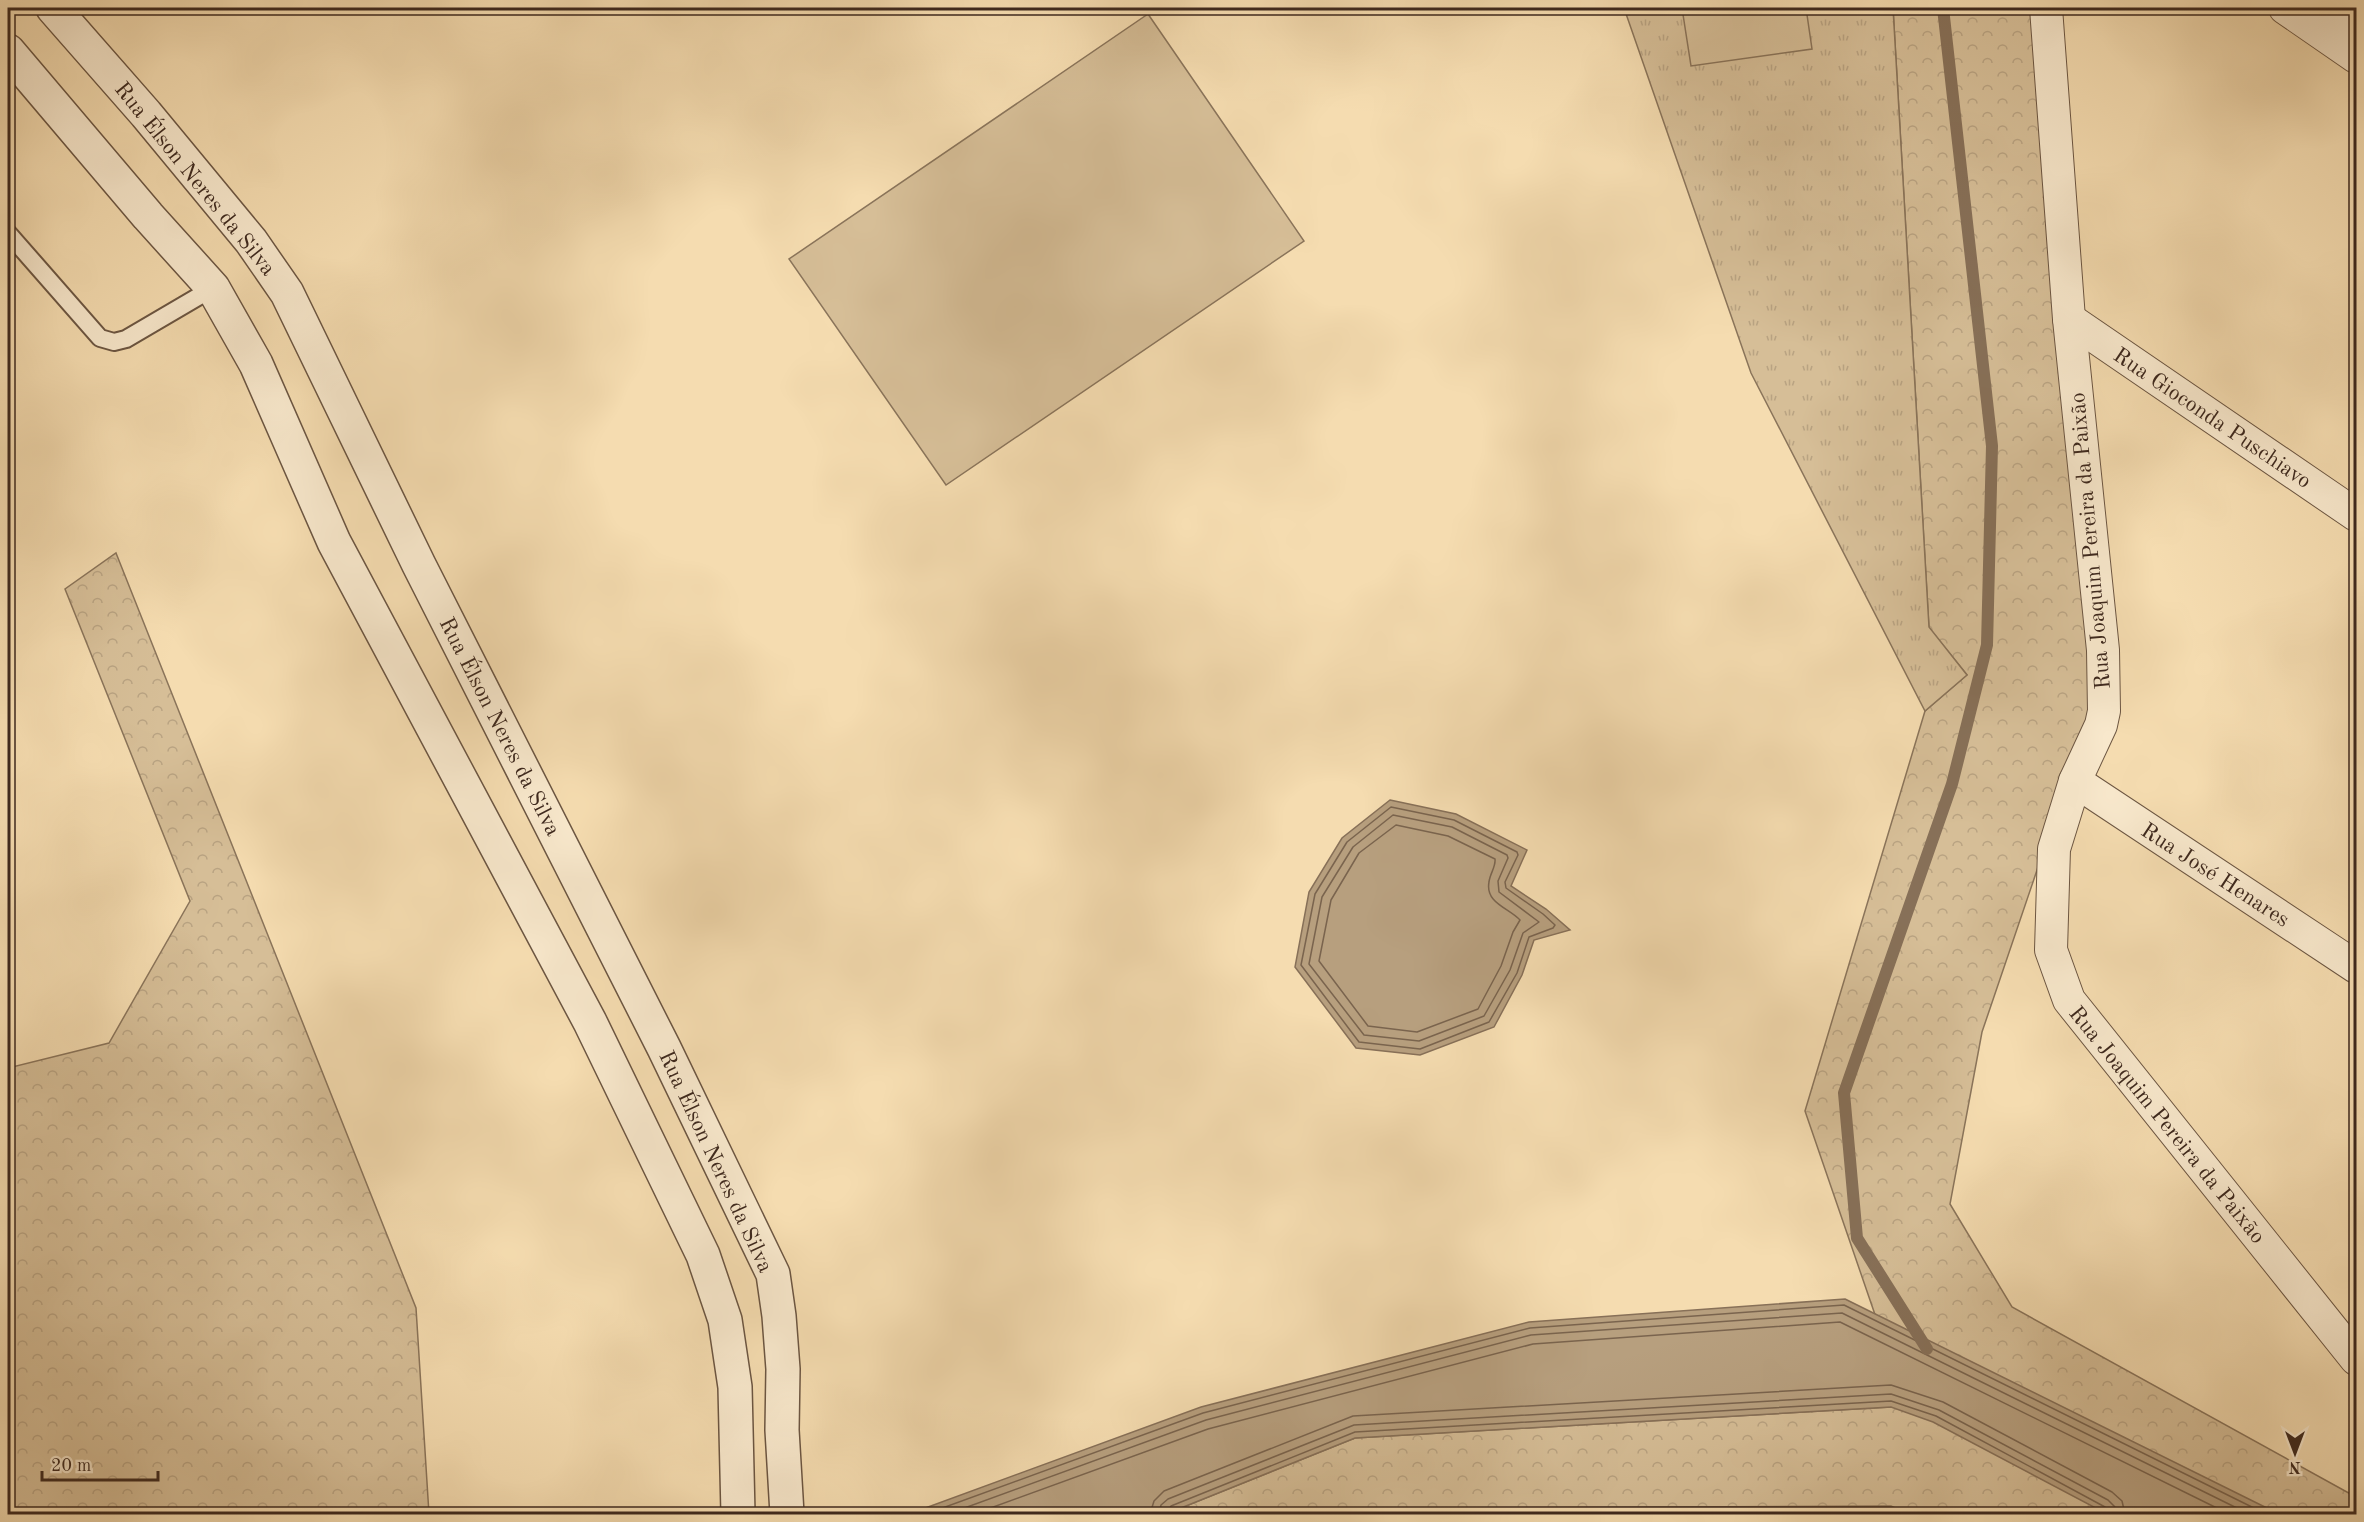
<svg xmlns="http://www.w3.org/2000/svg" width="2364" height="1522" font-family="'Old Standard TT',serif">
	<defs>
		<pattern id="forest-crowns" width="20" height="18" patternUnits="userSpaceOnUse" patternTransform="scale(1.5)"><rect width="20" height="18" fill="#d6be97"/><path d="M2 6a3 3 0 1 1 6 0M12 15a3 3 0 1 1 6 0" fill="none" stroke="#b9a382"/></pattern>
		<pattern id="park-tufts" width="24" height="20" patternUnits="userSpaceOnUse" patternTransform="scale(1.5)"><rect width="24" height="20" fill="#d6be97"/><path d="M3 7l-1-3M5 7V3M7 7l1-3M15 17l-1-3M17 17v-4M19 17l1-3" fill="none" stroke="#b9a382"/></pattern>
	</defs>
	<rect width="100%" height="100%" fill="#f5dcb0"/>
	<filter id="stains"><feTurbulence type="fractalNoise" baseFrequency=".00333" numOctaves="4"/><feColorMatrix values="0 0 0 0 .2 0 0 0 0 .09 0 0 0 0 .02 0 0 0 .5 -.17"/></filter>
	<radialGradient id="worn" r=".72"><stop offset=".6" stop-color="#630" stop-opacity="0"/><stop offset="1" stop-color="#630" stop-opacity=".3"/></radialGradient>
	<!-- forest -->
	<g fill="url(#forest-crowns)" stroke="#8a745a" stroke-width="1.5">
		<polygon points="1893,8 2038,8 2099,711 2069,776 1982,1032 1950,1204 2012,1307 2356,1497 2356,1514 1908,1514 1891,1506 1491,1508 1461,1514 1166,1514 1355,1438 1891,1407 1882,1335 1805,1111 1925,711 1967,675 1929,628"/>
		<polygon points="116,553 416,1308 429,1514 8,1514 8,1068 109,1043 190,901 65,589"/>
	</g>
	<!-- park -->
	<polygon fill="url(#park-tufts)" stroke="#8a745a" stroke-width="1.5" points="1624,8 1893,8 1929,627 1967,675 1925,711 1751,373"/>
	<!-- garden -->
	<g fill="#d6be97" stroke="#8a745a" stroke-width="1.5">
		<polygon points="1682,8 1806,8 1812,49 1691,66"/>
		<polygon points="1148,14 1304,241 946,485 789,259"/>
	</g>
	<!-- water -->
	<g fill="#b79f7e" stroke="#877058" stroke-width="1.5">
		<polygon points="1390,800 1456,814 1527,850 1511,886 1546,909 1570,930 1534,940 1522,975 1494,1027 1420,1055 1356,1048 1295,967 1309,892 1342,838"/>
		<polygon points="1845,1299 2279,1514 2107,1514 1933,1422 1891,1407 1355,1438 1166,1514 909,1514 1201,1407 1529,1322"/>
	</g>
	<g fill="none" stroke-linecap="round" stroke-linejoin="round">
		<!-- shore -->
		<g stroke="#7a644e" stroke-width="1.5">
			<polygon points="1391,807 1454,820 1517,852 1518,855 1505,882 1506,888 1543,914 1555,925 1553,928 1529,937 1517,973 1489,1022 1420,1049 1359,1042 1301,965 1315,894 1347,842"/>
			<polygon points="1393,815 1452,827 1507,855 1508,858 1498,881 1499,892 1539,922 1523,933 1510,970 1484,1016 1419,1041 1364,1035 1309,964 1322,897 1353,847"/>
			<path d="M1396,825l52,11 47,23c1,8 -5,14 -6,23 -4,21 20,26 31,38l-7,12 -12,34 -23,43 -61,23 -49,-6 -49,-65 12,-61 28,-47z"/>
			<polyline points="926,1514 1203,1413 1530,1328 1844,1305 2266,1514"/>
			<polyline points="948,1514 1206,1420 1531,1335 1842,1313 2249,1514"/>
			<polyline points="974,1514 1208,1429 1533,1344 1840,1322 2229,1514"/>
			<polyline points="1150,1514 1154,1501 1164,1491 1353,1416 1891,1385 1943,1402 2112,1492 2122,1501 2125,1514"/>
			<polyline points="1159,1514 1161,1505 1168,1499 1354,1425 1891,1394 1939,1410 2108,1500 2115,1507 2116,1514"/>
			<polyline points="1167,1514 1171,1506 1355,1432 1891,1401 1936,1416 2105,1507 2108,1514"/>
		</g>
		<!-- stream -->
		<polyline stroke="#877058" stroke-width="12" points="1927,1349 1857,1238 1844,1093 1952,784 1987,645 1992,446 1943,8"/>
		<!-- service casing -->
		<g stroke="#6c5642" stroke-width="20">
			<polyline id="service" points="8,233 100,338 114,342 126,339 213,288"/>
		</g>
		<!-- minor casing -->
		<g stroke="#6c5642" stroke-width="34">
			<g id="minor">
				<polyline points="2046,8 2069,319 2103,650 2104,711 2101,725 2075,781 2054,849 2051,950 2069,1000 2356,1359"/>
				<polyline points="2285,8 2356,57"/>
				<polyline points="2330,38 2343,8"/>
				<polyline points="2069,319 2356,515"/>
				<polyline points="2075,781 2356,967"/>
			</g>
		</g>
		<!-- tertiary casing -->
		<g stroke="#6c5642" stroke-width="36">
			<g id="tertiary">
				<polyline points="53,8 146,114 251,241 287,293 419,565 664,1048 773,1274 779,1316 783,1369 782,1430 787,1514"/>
				<polyline points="8,51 148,216 213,288 256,364 334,542 590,1022 703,1255 725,1320 735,1387 738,1514"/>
			</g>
		</g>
		<!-- service -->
		<use href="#service" stroke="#f8e8cc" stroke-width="16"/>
		<!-- minor -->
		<use href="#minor" stroke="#f8e8cc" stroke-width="32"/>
		<!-- tertiary -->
		<use href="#tertiary" stroke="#f8e8cc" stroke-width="33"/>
	</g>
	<g text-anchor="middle" stroke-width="4.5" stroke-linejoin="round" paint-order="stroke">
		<!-- street labels -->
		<g font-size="22" fill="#3e291e" stroke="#f8e8cc">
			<text transform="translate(196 178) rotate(51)" y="8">Rua Élson Neres da Silva</text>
			<text transform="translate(2213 417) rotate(34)" y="8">Rua Gioconda Puschiavo</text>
			<text transform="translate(2089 541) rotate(-95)" y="8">Rua Joaquim Pereira da Paixão</text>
			<text transform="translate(501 726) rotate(63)" y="8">Rua Élson Neres da Silva</text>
			<text transform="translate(2216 874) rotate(33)" y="8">Rua José Henares</text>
			<text transform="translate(2168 1124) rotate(51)" y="8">Rua Joaquim Pereira da Paixão</text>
			<text transform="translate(717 1161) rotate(65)" y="8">Rua Élson Neres da Silva</text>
		</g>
	</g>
	<!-- margin -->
	<rect width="2364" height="1522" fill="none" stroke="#f5dcb0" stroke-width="30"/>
	<rect x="9" y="9" width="2346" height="1504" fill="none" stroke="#3e291e" stroke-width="3"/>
	<rect x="15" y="15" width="2334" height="1492" fill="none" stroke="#3e291e" stroke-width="1.5"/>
	<!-- north arrow -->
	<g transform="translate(2295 1453) rotate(180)" stroke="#f8e8cc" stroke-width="4.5" paint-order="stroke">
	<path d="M0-4.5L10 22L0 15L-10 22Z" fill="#3e291e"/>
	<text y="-9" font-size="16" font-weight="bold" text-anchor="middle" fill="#3e291e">N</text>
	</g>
	<!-- scale -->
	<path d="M42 1471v9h116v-9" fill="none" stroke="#3e291e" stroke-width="3"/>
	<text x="51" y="1471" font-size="18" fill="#3e291e" stroke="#f8e8cc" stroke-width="4.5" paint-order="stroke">20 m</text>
	<rect width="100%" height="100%" filter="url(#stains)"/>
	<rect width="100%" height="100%" fill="url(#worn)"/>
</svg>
